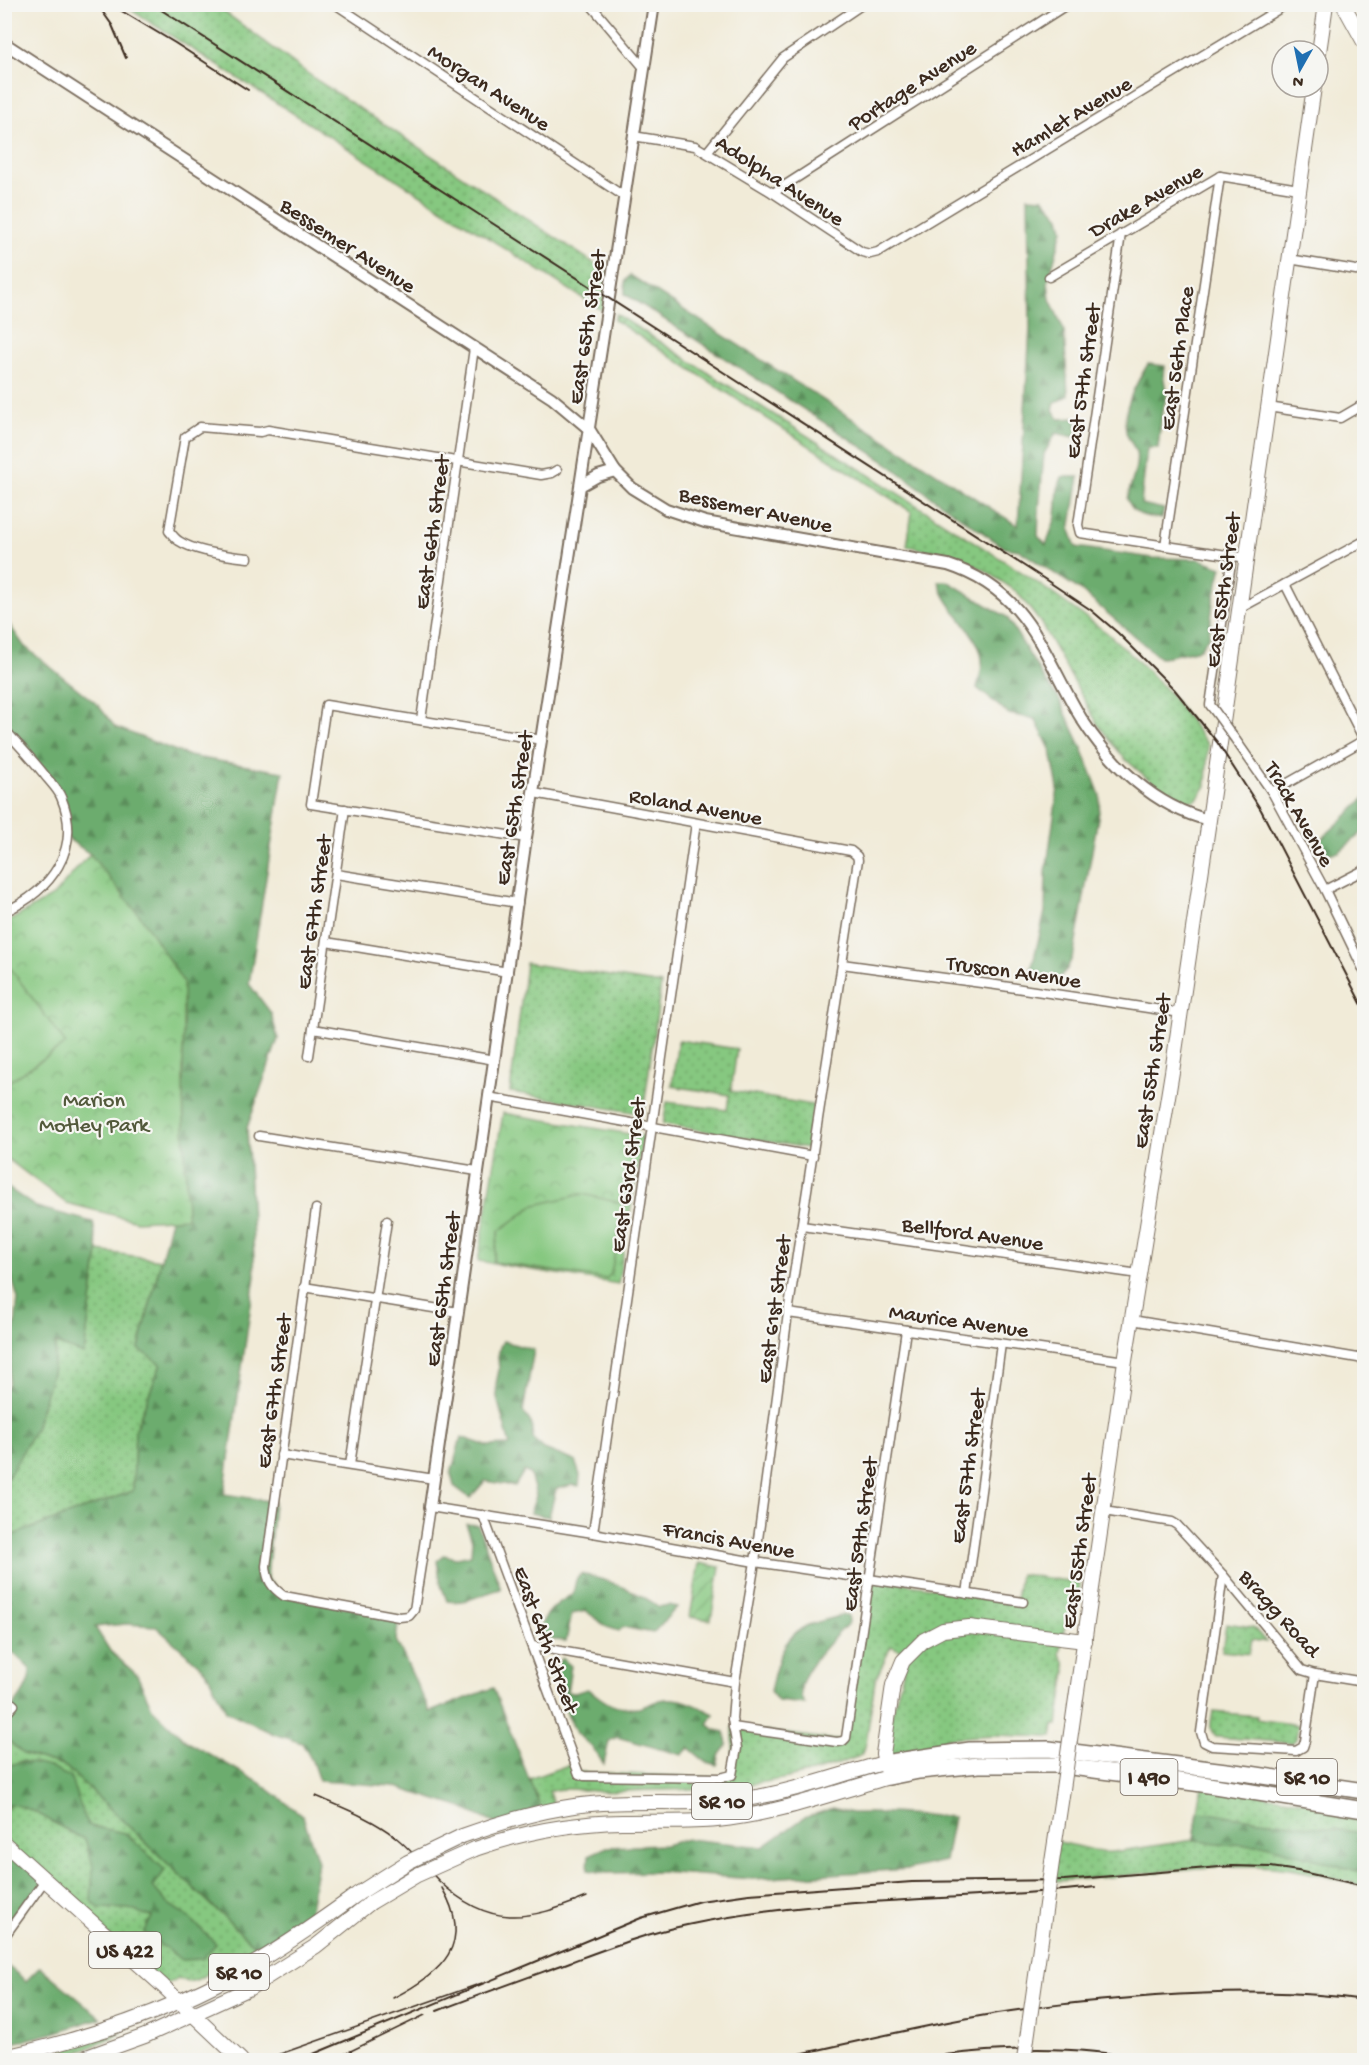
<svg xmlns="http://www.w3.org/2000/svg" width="1369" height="2065" font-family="'Gochi Hand',sans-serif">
	<defs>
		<pattern id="grass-dots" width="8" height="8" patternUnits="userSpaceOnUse" patternTransform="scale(1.5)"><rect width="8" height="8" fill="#86c880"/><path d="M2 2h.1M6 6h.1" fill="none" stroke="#6fa368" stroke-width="1.8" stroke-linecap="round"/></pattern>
		<pattern id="forest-firs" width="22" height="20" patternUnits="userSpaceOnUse" patternTransform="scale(1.5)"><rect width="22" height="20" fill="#6cac6e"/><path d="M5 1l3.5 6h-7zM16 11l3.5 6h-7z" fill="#5a8c5a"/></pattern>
		<pattern id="park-crowns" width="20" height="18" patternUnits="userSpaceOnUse" patternTransform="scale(1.5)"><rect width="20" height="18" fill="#86c880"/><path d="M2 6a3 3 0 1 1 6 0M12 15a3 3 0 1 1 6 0" fill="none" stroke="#6fa368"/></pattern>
		<pattern id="garden-furrows" width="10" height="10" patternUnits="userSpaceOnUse" patternTransform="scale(1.5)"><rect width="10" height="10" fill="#86c880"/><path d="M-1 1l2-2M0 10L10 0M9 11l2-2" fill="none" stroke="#6fa368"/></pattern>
	</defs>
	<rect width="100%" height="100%" fill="#f6f6f2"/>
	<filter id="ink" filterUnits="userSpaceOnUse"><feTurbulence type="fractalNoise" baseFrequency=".0167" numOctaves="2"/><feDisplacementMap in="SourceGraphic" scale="12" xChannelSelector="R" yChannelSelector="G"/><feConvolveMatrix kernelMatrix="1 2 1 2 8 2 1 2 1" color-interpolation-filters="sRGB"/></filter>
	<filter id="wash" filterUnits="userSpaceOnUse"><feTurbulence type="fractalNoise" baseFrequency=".008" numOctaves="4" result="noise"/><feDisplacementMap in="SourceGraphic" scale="24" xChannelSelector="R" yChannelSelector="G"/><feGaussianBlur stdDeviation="1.35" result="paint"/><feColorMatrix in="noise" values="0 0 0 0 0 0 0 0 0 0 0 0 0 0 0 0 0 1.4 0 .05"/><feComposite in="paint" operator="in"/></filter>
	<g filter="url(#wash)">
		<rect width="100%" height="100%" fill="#f1ebd8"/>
		<!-- grass -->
		<g fill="url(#grass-dots)" stroke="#60794f" stroke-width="1.5">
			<polygon points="123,5 215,5 318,81 612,275 606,313"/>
			<polygon points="616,314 1028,576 1106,632 1135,658 1169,693 1208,745 1206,786 1196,800 1181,802 1154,784 1124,758 1099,726 1040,622 1017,592 983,569 957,557 907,546 912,512 614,320"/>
			<polygon points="526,963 661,984 643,1114 510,1092"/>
			<polygon points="678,1040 737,1049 731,1091 813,1105 807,1148 663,1124 667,1102 727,1110 729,1095 672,1086"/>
			<polygon points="98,1251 161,1260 139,1349 161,1364 135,1430 133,1491 5,1538 6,1481 35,1429 52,1373 56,1344 84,1353"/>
			<path d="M1020,1574l60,9c-1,12 -1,31 -14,36l-6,35 5,9 1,8 -8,54h-4l-2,12 -58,-2 -48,3 1,15 -63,10 -1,-14 25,-95 -17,-8 -16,35 -9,62 -2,7 -4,6c-66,27 -136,34 -206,34 -20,0 -40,3 -60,1 -16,-1 -28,-4 -45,0l6,19 -13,2 -13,-33 45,-16 4,9 142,6 13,-5v-46l110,14 27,-163 146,22z"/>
			<polygon points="1226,1623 1253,1627 1266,1642 1252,1640 1249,1654 1222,1651"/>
			<path d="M1213,1712l44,4 -1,3 42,6 -2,14 -4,4 -76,-6c-8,-7 -5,-16 -3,-25z"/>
			<polygon points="4,1737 23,1754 66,1767 257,1948 196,1980 188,1982 178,1978 163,1986 5,1843"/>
			<path d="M1202,1784l162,28v74c-36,-9 -74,-20 -112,-20 -68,-1 -135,14 -202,15l5,-40 50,12 89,-13z"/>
			<polygon points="121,2031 121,2033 84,2050 47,2060 20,2060 65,2049"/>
		</g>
		<!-- forest -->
		<g fill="url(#forest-firs)" stroke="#546b46" stroke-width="1.5">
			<polygon points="1028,197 1043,198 1060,217 1063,229 1048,282 1050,299 1064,330 1068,395 1055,403 1053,410 1059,419 1076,418 1077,429 1075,437 1056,433 1044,454 1039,509 1038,536 1046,545 1056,517 1058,489 1062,477 1079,477 1070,530 1076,547 1153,558 1199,559 1222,567 1213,602 1209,636 1200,649 1160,658 1080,590 1019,550 1005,548 933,498 887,463 625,294 625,282 630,275 1018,526 1030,328"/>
			<path d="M1148,364l17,2 -2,8 4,22 -5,15 -4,37h-11l-6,56 23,5 -2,10c-18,-3 -27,-2 -35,-20 3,-14 12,-32 9,-47 -2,-7 -9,-13 -10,-21 -5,-22 11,-49 22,-67z"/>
			<path d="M939,581h8l60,36 35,59 17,23 23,49 18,47 -1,17 -25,141 -7,16 -10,11h-17l-9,-9 14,-59 1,-40 12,-84 -7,-37 -16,-32 -26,-5 -32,-26c2,-9 6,-20 5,-28 -2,-28 -38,-51 -43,-79z"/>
			<path d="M4,617l20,29 74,59 17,22 74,29 94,16 -34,212 22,29 7,26 -31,89 8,148 -31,218 50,8 -7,77 17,17 115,21 -3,23 34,72 63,-24 49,124 -46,12 -34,-16 -69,-22 -74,-5 -7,-20 -10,-18 -28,-9 -48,-23 -20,-40 -51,-45 -29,-2 -31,3 15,24 27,24 15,33 34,33 74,42 43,33 15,46 -9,53 -52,33 -191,-181 -43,-13 -18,-17v-21c11,-12 26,-30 25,-47l-25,-24 -1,-255 4,-5 10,-86 -13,-43v-70l31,21 57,15 5,29 -14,103 -28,-10 -4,29 -17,56 -29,52 -1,57 128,-47 2,-61 26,-66 -22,-15 32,-130 16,-1 -4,-122v-107l-40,-69 -53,-66 -23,-16 -7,-43 -55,-66z"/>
			<path d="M1364,798v33l-25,21 -16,2 -8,-9c16,-16 34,-30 49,-47z"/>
			<polygon points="503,1341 534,1350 523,1411 531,1423 533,1439 544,1449 575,1461 580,1475 579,1486 572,1485 556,1489 549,1517 530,1513 536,1496 530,1474 524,1471 515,1486 485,1481 470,1498 454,1486 451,1474 461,1437 487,1446 510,1445 497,1398 496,1384 499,1370 498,1357 500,1347"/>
			<path d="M466,1524l12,1 23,64c-21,5 -32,15 -54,12l-6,-16 -4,-24 7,-6 12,3 15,-3 1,-15z"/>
			<path d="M581,1574c27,6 56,17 78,33l9,-2 9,2 -24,26 -30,-6 -4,4 -12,-4 -21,-16 -14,3 -6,27 -12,-1 -16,-5c4,-20 17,-31 35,-41l3,-14z"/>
			<path d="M843,1615h5l1,7c-14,16 -63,59 -44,82l-27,-3 -8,-10c6,-25 11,-53 36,-65 11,-5 25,-7 37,-11z"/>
			<path d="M562,1658l9,8 -4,26 8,1 12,-4c10,5 17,14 28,17 6,1 17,3 23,2 13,-3 22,-11 36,-9 14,1 27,9 40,15l-6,10 7,6 10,2 2,13 -7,9 -3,11 -11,-3 -17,-14 -7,7 -65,-18 -8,4 -5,23 -12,-17 -16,-14 -10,-22 -10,-30 1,-17z"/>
			<path d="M22,1761l27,6 21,10 14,39 6,10 35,7 40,37 -12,17 14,16 23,15 26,26 -14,15 -20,1 -38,-27 8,-16 -23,-8 -30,-1 -8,-7 2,-35 -8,-27c-26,-10 -46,-30 -74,-35l-6,6v-43z"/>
			<polygon points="833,1808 852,1813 891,1813 953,1817 945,1861 909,1869 753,1879 659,1872 606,1873 588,1870 589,1855 607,1847 665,1845 687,1839 763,1847 804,1818"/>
			<polygon points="1198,1812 1364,1833 1364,1873 1266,1845 1216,1844 1194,1840"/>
			<polygon points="5,1843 45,1880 5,1937"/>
			<polygon points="4,1963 26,1981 40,1967 101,2018 53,2033 5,2045"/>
		</g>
		<!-- park -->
		<g fill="url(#park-crowns)" stroke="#60794f" stroke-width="1.5">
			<polygon points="90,854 143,920 183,982 183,1096 187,1218 137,1221 66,1203 5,1157 4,924 53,896"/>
			<polygon points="503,1113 643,1136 618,1284 478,1261"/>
		</g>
		<!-- garden -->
		<polygon fill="url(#garden-furrows)" stroke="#60794f" stroke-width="1.5" points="699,1563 720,1567 711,1620 690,1617"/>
		<!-- pitch -->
		<g fill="#86c880" stroke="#60794f" stroke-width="1.5">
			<polygon points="11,969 66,1044 5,1084 5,972"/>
			<polygon points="583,1194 624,1204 611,1274 606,1279 493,1262 499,1231 535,1205"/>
		</g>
	</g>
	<g filter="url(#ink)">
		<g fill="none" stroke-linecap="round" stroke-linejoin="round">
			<!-- minor casing -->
			<g stroke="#7b6e5f" stroke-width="11">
				<g id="minor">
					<polyline points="335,4 625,197"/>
					<polyline points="590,4 644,68"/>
					<polyline points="633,136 695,146 773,193 862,252 870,254 878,252 1287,4"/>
					<polyline points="707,152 783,58 863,4"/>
					<polyline points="773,193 1068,4"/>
					<polyline points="1121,234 1078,525 1080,533 1247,558"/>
					<polyline points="1289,259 1362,271 1364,269"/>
					<polyline points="1049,277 1220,176 1299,189"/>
					<polyline points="1268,407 1340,418 1364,404"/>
					<polyline points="1165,546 1220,176"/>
					<path d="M248,558c-19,-2 -54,-7 -69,-17 -4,-2 -7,-7 -10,-10l16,-94 15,-10 60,5 8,-2 273,45 11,-2 5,-3"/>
					<polyline points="1239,609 1364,541"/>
					<polyline points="1214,710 1210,705 1232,556"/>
					<polyline points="421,720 474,348"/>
					<path d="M4,729c15,16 30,32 43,49 5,6 11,12 14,19 22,52 -10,94 -57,115"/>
					<polyline points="1235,739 1272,792 1325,890 1364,971"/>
					<polyline points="1272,792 1364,740 1285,584"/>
					<polyline points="526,838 311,804 326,705 542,740"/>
					<polyline points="336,874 518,903"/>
					<polyline points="1325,890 1364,870"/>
					<polyline points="326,942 508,972"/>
					<polyline points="842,964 996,985 1181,1013"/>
					<polyline points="313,1029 495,1060"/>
					<polyline points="309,1056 345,809"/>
					<polyline points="488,1097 813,1156"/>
					<polyline points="259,1136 477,1171"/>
					<path d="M316,1209l-50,357c1,14 5,21 18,30l115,21 10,-1 5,-6 16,-103 163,26 162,29 268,40"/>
					<polyline points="802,1226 1139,1274"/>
					<polyline points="304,1287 458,1312"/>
					<polyline points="788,1313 1125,1361"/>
					<polyline points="1132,1320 1364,1359"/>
					<polyline points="281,1455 434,1479"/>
					<polyline points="350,1465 387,1221"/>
					<polyline points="1104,1511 1172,1522 1177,1525 1223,1575 1302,1670 1315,1674 1364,1682"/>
					<polyline points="483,1515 579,1774 584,1776 720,1778 732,1775 737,1748 732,1719 735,1682 755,1562 788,1313 858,860 857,856 851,851 534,793"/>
					<polyline points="593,1533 696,823"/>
					<polyline points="1223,1575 1201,1732 1204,1742 1212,1746 1296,1751 1303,1747 1305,1741 1315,1674"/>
					<polyline points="967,1594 1001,1344"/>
					<polyline points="532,1646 735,1682"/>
					<polyline points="4,1696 14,1705 4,1716"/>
					<polyline points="733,1727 837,1742 843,1741 846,1738 906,1330"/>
					<polyline points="4,1937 45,1880"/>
				</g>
			</g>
			<!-- tertiary casing -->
			<g stroke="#7b6e5f" stroke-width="14">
				<g id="tertiary">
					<path d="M4,43l548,355 37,31 26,42 17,17 34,21 39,13 243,43c81,26 94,88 133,153 29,46 74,89 128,102"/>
					<polyline points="582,485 598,476 615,471"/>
					<polyline points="430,1507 526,838 654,4"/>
				</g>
			</g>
			<!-- primary casing -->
			<g stroke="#7b6e5f" stroke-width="16">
				<g id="primary">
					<polyline points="1343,4 1364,42"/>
					<polyline points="1318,59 1326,4"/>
					<polyline points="1072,1726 1125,1361 1172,1072 1209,820 1314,87"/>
					<path d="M462,1836c42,-15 85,-28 129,-32 53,-5 107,2 160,-6 46,-7 89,-24 133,-35"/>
					<polyline points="4,1843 163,1986 241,2060"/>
					<path d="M475,1849c48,-17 96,-26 147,-27 32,-1 64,1 95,-2 60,-6 115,-27 172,-43l-6,-23 10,-69 10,-24 21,-21 19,-10 26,-3 116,14"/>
					<polyline points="1052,1862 1063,1789"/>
					<path d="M4,2057c87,-19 172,-48 249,-93 37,-21 71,-46 106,-71"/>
					<polyline points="78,2060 145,2036 248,1989 316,1946 370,1903"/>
				</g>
			</g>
			<!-- motorway casing -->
			<g stroke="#7b6e5f" stroke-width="18">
				<g id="motorway">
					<polyline points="884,1763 970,1750 1049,1749 1250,1774 1364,1791"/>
					<polyline points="889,1777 919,1771 979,1765 1056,1765 1202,1784 1364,1810"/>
				</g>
			</g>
			<!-- minor -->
			<use href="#minor" stroke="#fff" stroke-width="8"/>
			<!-- tertiary -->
			<use href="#tertiary" stroke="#fff" stroke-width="10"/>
			<!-- primary -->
			<use href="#primary" stroke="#fff" stroke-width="14"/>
			<!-- motorway -->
			<use href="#motorway" stroke="#fff" stroke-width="15"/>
			<!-- tram -->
			<g stroke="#3b2a1e" stroke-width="1.5">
				<path d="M316,1796c27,12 55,22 78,40 17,13 30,30 45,45 50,48 89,40 148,16"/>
				<path d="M393,1998c49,-25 82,-54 49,-110"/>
				<polyline points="263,2060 482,1983"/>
				<polyline points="332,2060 425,2015"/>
			</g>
			<!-- rail -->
			<g stroke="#3b2a1e" stroke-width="2">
				<polyline points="97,4 112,25 126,58"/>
				<polyline points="110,4 175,43 248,90"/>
				<polyline points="152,4 1046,580 1091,610 1118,633 1174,689 1217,742 1261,810 1364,1009"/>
				<path d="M437,2011c44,-17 89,-33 133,-49 38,-14 77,-29 117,-37 134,-29 273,-23 408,-38"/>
				<path d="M945,2055c66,-8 134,-10 199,5"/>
				<polyline points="299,2060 641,1918 700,1901 749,1894 912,1882 1064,1880 1232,1866 1271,1867 1298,1871 1364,1886"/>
				<path d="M773,2060c65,-14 130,-30 196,-42 62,-12 124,-17 186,-22 70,-5 140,-6 209,4"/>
				<polyline points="983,2060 1052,2057"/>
			</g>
			<!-- minor-bridge casing -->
			<g stroke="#7b6e5f" stroke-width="11" stroke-linecap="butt">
				<polyline id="minor-bridge" points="1214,710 1235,739"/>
			</g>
			<!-- primary-bridge casing -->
			<g stroke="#7b6e5f" stroke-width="16" stroke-linecap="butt">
				<g id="primary-bridge">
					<polyline points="1063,1789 1072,1726"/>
					<polyline points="359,1893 408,1862 462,1836"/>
					<polyline points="370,1903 417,1875 475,1849"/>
					<polyline points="1024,2060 1052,1862"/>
				</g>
			</g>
			<!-- minor-bridge -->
			<use href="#minor-bridge" stroke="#fff" stroke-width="8"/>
			<!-- primary-bridge -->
			<use href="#primary-bridge" stroke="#fff" stroke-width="14"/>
		</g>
	</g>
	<g text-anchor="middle" stroke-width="4.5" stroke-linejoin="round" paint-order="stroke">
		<!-- shield labels -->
		<g fill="#f6f6f2" stroke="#73675e" stroke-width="1.5">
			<rect x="1120.5" y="1759" width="57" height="36" rx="4.5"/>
			<rect x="1277" y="1759" width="60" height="36" rx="4.5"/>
			<rect x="692" y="1783" width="60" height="36" rx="4.5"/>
			<rect x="89" y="1932" width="72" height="36" rx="4.5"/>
			<rect x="209" y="1954" width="60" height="36" rx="4.5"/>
		</g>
		<g font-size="21" font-weight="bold" fill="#3b2a1e">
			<text x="1149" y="1784">I 490</text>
			<text x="1307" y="1784">SR 10</text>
			<text x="722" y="1808">SR 10</text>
			<text x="125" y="1957">US 422</text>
			<text x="239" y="1979">SR 10</text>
		</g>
		<!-- street labels -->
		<g font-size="22" fill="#3b2a1e" stroke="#f6f6f2">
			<text transform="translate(911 84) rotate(-33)" y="8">Portage Avenue</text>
			<text transform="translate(490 86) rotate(33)" y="8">Morgan Avenue</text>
			<text transform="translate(1070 115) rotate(-31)" y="8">Hamlet Avenue</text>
			<text transform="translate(781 179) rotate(33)" y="8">Adolpha Avenue</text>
			<text transform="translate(1145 199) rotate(-30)" y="8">Drake Avenue</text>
			<text transform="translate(349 244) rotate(33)" y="8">Bessemer Avenue</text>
			<text transform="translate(585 327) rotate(-81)" y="8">East 65th Street</text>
			<text transform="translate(1175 358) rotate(-82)" y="8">East 56th Place</text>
			<text transform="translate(1081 381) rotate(-82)" y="8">East 57th Street</text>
			<text transform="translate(756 508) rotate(12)" y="8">Bessemer Avenue</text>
			<text transform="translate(430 532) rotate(-82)" y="8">East 66th Street</text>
			<text transform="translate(1221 590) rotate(-82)" y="8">East 55th Street</text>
			<text transform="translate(696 805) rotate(10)" y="8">Roland Avenue</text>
			<text transform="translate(512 808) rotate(-81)" y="8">East 65th Street</text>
			<text transform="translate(1301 813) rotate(60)" y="8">Track Avenue</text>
			<text transform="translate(312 912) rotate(-82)" y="8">East 67th Street</text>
			<text transform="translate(1014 970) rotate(8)" y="8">Truscon Avenue</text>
			<text transform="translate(1150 1071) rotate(-81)" y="8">East 55th Street</text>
			<text transform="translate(626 1175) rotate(-82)" y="8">East 63rd Street</text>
			<text transform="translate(973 1232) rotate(8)" y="8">Bellford Avenue</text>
			<text transform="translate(441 1289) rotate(-82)" y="8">East 65th Street</text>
			<text transform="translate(772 1309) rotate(-82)" y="8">East 61st Street</text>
			<text transform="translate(959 1319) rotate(8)" y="8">Maurice Avenue</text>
			<text transform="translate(272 1391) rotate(-82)" y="8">East 67th Street</text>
			<text transform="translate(966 1466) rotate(-82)" y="8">East 57th Street</text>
			<text transform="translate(858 1534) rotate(-82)" y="8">East 59th Street</text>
			<text transform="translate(729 1538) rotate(10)" y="8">Francis Avenue</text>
			<text transform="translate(1077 1551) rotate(-82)" y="8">East 55th Street</text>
			<text transform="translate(1281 1612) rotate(48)" y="8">Bragg Road</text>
			<text transform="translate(548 1639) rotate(70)" y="8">East 64th Street</text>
		</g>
		<!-- park labels -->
		<g font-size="22" fill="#52593b" stroke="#f6f6f2">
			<text x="94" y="1106">Marion<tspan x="94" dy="25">Motley Park</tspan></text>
		</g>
	</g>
	<!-- margin -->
	<rect width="1369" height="2065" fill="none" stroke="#f6f6f2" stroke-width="24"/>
	<!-- north arrow -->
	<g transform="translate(1300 69) rotate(189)"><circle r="28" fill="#f6f6f2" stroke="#aba49d" stroke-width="1.5"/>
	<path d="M0-4.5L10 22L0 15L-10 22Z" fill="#1f6fb2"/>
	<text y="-9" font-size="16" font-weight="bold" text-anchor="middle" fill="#3b2a1e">N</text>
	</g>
</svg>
